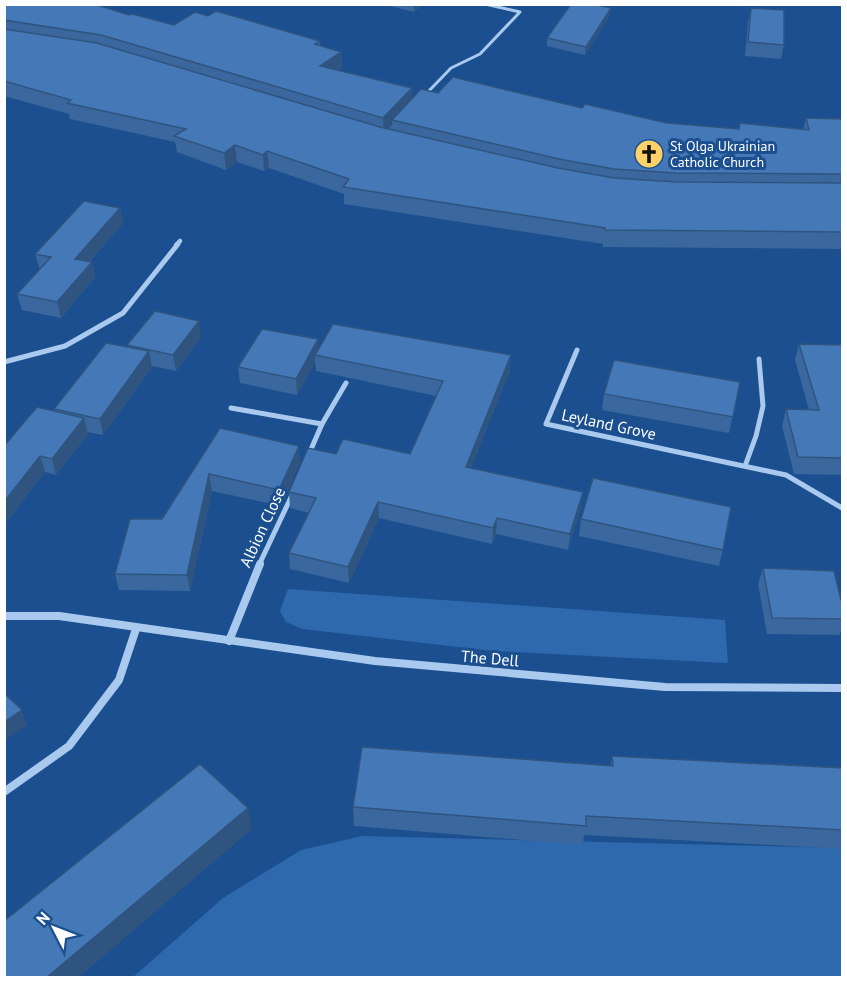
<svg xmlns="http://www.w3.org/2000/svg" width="847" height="982" font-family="'PT Sans',sans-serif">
	<rect width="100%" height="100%" fill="#1b4f8f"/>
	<!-- green -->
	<g fill="#2e69ad">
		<polygon points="288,589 725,620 728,663 493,651 302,629 286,622 280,611"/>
		<polygon points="362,836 842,848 842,977 132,978 223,898 301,850"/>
	</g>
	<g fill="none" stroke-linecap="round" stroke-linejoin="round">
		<!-- service -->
		<polyline stroke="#a9c9ee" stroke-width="3" points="425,95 451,68 480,54 520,12 485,4"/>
		<!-- minor-far2 -->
		<polyline stroke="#a9c9ee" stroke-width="4.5" points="176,245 180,241"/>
		<!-- minor-far1 -->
		<g stroke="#a9c9ee" stroke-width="5">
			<polyline points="577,350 546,424 786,475 842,508"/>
			<polyline points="4,362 65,346 123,313 178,244"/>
			<polyline points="231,408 322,424 309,454"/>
			<polyline points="322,424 346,383"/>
			<polyline points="745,466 756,436 763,406 759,359"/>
			<polyline points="259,565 293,493"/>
		</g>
		<!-- minor -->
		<g stroke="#a9c9ee" stroke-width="8">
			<polyline points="4,616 59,616 375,661 665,687 842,688"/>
			<polyline points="229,641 260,564"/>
			<polyline points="4,792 69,746 119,680 136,629"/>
		</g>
	</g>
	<!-- wall -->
	<g fill="#3a679d">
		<polygon points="4,4 129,15 174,25 208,16 320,41 320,46 341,52 342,68 338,70 412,88 412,98 438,93 582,108 667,123 739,129 740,123 803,130 806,118 843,119 843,249 603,247 603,244 344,204 344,194 269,168 264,171 237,162 226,170 177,152 175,142 70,119 69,114 4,96"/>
		<polygon points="381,4 423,4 414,12"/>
		<polygon points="611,8 610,15 585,55 547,46 547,38"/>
		<polygon points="751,8 784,45 781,59 745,56 748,22"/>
		<polygon points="120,208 123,223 90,261 92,262 95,277 61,318 22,310 17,294 40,270 35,254"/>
		<polygon points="201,337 176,371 152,366 152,367 103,435 87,432 88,434 56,475 45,472 4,525 55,411 54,409 128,347 127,345"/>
		<polygon points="318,339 318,349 510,371 471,468 581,508 568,550 496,534 492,544 379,518 349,583 290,569 289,553 309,513 290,508 289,492 336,454 410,454 436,396 316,371 315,362 297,395 240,383 238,367"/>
		<polygon points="799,344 843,345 843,475 794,474 782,426 786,409 809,410 795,360"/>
		<polygon points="740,382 729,433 602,410 604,394"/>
		<polygon points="220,428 300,462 281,506 212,491 190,591 119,590 115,574 162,519"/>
		<polygon points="581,519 723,550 719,566 579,536"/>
		<polygon points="763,568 843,608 843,627 839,635 767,634 758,584"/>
		<polygon points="612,756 843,768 843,849 584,835 583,845 354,826 353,807 611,766"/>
	</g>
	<!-- shaded-wall -->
	<g fill="#305480">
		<polygon points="414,4 423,4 414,12"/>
		<polygon points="611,8 610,15 585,55 586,47"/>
		<polygon points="341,52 342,68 321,82 320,66"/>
		<polygon points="412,88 412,103 392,120 392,125 384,134 383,118"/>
		<polygon points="235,145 237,162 226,170 224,153"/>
		<polygon points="267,151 269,168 264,171 263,155"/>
		<polygon points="120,208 123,223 79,274 75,259"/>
		<polygon points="92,262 95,277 61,318 57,302"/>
		<polygon points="199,321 201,337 176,371 173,355"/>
		<polygon points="318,339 319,355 315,355 315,362 297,395 296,379"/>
		<polygon points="149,351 152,367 103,435 100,419"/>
		<polygon points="511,355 510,371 465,483 466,467"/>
		<polygon points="84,418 88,434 56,475 52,459"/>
		<polygon points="299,446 300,462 281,506 279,490"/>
		<polygon points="40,456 45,472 4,525 4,502"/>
		<polygon points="209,474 212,491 190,591 187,575"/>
		<polygon points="583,492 581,508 568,550 570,534"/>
		<polygon points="378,502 379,518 349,583 348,567"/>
		<polygon points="497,518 496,534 492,544 493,528"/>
		<polygon points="22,710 27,725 4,741 4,722"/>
		<polygon points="248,808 252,829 78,978 46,978"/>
	</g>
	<!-- building -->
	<g fill="#4478b7" stroke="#305480" stroke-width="1.5">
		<polygon points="4,4 94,4 129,15 132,14 174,25 195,12 208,16 216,11 320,41 315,44 341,52 320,66 412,88 383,118 101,35 4,20"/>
		<polygon points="571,4 592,4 611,8 586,47 547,38"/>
		<polygon points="751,8 784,10 784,45 748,42"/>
		<polygon points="4,29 97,43 380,127 558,168 614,178 676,182 843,183 843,232 605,230 605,228 343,187 349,179 267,151 263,155 235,145 224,153 174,136 186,129 67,103 71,100 4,81"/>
		<polygon points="453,77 582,108 585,104 667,123 739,129 740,123 809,130 806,118 843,119 843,174 676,173 614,169 559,159 392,120 421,89 438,93"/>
		<polygon points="84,201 120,208 75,259 92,262 57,302 17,294 51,257 35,254"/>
		<polygon points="155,311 199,321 173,355 127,345"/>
		<polygon points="333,324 511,355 466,467 583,492 570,534 497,518 493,528 378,502 348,567 289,553 316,498 289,492 308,448 336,454 343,439 410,454 443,381 315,355"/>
		<polygon points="262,329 318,339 296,379 238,367"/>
		<polygon points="106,343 149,351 100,419 54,409"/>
		<polygon points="799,344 843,345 843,458 798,457 786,409 819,410"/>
		<polygon points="614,360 740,382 733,417 604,394"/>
		<polygon points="37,407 84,418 52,459 40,456 4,502 4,446"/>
		<polygon points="220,428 299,446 279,490 209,474 187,575 115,574 130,519 162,519"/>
		<polygon points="593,478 731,507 723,550 581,519"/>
		<polygon points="763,568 834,571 843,608 843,619 772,618"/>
		<polygon points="4,693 22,710 4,722"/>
		<polygon points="362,747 613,766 612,756 843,768 843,830 586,816 586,826 353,807"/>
		<polygon points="200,764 248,808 46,978 4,978 4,921"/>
	</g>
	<!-- icons -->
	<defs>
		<g id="church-disc" transform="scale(1.5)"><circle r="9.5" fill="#ffd166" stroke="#1b4f8f"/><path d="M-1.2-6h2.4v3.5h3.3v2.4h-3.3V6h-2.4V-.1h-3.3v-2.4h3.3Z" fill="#111"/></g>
	</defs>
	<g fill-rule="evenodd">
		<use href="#church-disc" x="649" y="154"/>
	</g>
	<g text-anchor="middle" stroke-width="6" stroke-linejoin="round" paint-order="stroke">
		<!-- far-poi labels -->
		<g font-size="14" fill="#fff" stroke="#1b4f8f" text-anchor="start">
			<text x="670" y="151">St Olga Ukrainian<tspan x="670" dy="16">Catholic Church</tspan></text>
		</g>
		<!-- street labels -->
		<g font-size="16" fill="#fff" stroke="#1b4f8f">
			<text transform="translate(609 424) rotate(12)" y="6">Leyland Grove</text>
			<text transform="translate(262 527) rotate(-65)" y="6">Albion Close</text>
			<text transform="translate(490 658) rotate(5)" y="6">The Dell</text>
		</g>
	</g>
	<!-- border -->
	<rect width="847" height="982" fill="none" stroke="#ffffff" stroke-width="12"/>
	<!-- north arrow -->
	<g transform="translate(54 928) rotate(312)" stroke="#1b4f8f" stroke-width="4.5" paint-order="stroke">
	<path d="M0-4.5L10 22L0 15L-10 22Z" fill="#ffffff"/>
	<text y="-9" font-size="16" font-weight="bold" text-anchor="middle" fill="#ffffff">N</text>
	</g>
</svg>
